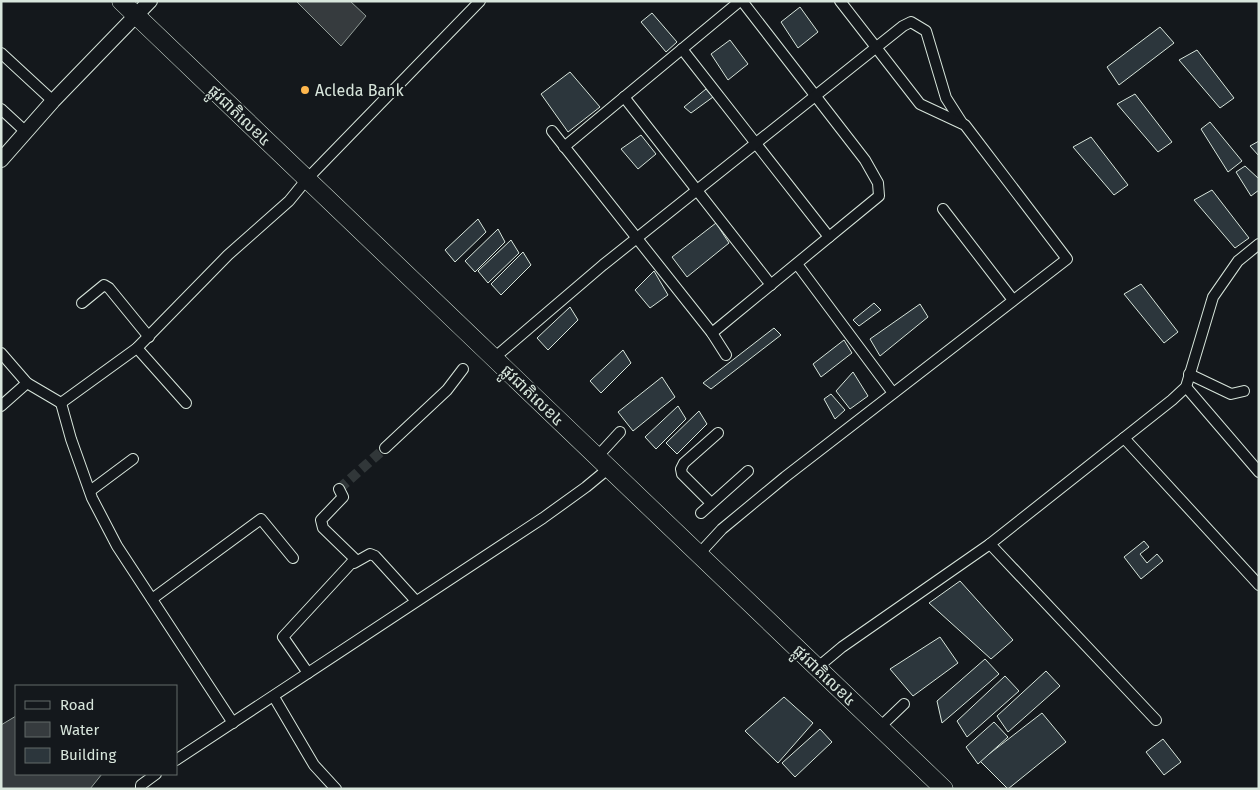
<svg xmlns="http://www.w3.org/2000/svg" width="1260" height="790" font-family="'Fira Sans','Noto Sans Khmer',sans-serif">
	<rect width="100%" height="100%" fill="#14181c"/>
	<!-- water -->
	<g fill="#363b3e" stroke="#939e99">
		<polygon points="296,1 350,1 366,16 341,46"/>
		<polygon points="16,716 16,774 102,774 90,789 1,789 1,725"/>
	</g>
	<!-- building -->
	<g fill="#2c363c" stroke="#d8e6dc">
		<polygon points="800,7 818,32 798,48 781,22"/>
		<polygon points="652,13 677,42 666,52 641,22"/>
		<polygon points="1160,27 1174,43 1119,85 1107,67"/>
		<polygon points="730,40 748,64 728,80 711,54"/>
		<polygon points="1197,50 1234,98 1220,108 1179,60"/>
		<polygon points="570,72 600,107 568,132 541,94"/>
		<polygon points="706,89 713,97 691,113 684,107"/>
		<polygon points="1135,94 1172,142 1158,152 1117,104"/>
		<polygon points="1210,122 1242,161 1228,172 1201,129"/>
		<polygon points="641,135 656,154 638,169 621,149"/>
		<polygon points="1091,137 1128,185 1114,195 1073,147"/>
		<polygon points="1259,141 1259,156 1250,146"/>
		<polygon points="1245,166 1259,179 1259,190 1251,196 1236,172"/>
		<polygon points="1212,190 1249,238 1235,248 1194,200"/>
		<polygon points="478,219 486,232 455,262 445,250"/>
		<polygon points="716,223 729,243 687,277 672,257"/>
		<polygon points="498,229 505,242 475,272 465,261"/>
		<polygon points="511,240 519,253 488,283 478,271"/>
		<polygon points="523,252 531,265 501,295 491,284"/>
		<polygon points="654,271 668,295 650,308 635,290"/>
		<polygon points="1141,284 1178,332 1164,343 1124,294"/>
		<polygon points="874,303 881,310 859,326 853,320"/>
		<polygon points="920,304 928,317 880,356 870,339"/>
		<polygon points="570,307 578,320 548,350 537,338"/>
		<polygon points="774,328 781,335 711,389 703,383"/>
		<polygon points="844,340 852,353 821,377 813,364"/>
		<polygon points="623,350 631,363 601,393 590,381"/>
		<polygon points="853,372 868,396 850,409 836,391"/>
		<polygon points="662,377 675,397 633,431 618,412"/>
		<polygon points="831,394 845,410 835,419 824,399"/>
		<polygon points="678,406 686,419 656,449 645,437"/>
		<polygon points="699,411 707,424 677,454 666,443"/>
		<polygon points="1144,541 1149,547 1140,554 1147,563 1157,554 1163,561 1141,579 1124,557"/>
		<polygon points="960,581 1013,640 991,659 929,603"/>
		<polygon points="940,637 958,663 913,696 890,669"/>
		<polygon points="985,659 999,674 942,723 937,701"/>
		<polygon points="1046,671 1060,686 1008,732 997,716"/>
		<polygon points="1005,676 1019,691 967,737 957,721"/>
		<polygon points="784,697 813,723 778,763 745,731"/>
		<polygon points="1042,713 1066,742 1008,789 980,761"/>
		<polygon points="994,722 1008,737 978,764 966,747"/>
		<polygon points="820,729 832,742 795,777 782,763"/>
		<polygon points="1163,739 1181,762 1164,775 1146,752"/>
	</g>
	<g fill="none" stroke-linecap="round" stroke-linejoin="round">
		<!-- street-tunnel -->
		<polyline stroke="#313739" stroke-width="10" stroke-dasharray="10 5" stroke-linecap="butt" points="339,489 385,448"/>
		<!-- street casing -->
		<g stroke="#d8e6dc" stroke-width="12">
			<g id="street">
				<polyline points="682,49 829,237"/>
				<polyline points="1,53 53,101"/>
				<polyline points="624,97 771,285"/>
				<polyline points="1,109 26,132"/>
				<polyline points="552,131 712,333 726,355"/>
				<polyline points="564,147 740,1"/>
				<polyline points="943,209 1013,300"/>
				<polyline points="797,264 893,393"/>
				<polyline points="82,303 104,285 109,288 149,337"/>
				<polyline points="712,333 879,196 878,183 865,160 742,1"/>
				<polyline points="137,348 186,403"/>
				<polyline points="1,353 27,383 61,403"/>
				<polyline points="494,358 603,265 903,26 911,22 926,31 946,98 962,123"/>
				<polyline points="1189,374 1231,394 1244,391"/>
				<polyline points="1186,387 1259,472"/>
				<polyline points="1,406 27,383"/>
				<polyline points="1124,438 1259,585"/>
				<polyline points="385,448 447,390 463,369"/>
				<polyline points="597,457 620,432"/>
				<polyline points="90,491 133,459"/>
				<polyline points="711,503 682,474 681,469 684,463 718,433"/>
				<polyline points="701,513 748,471"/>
				<polyline points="990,544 1156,720"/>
				<polyline points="699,554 722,529 785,477 1067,259 965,125 920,104 840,1"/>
				<polyline points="354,563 370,554 375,556 416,601"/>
				<polyline points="152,599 261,519 293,558"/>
				<polyline points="818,667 842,647 990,544 1172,400 1186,387 1213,297 1238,261 1259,244"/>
				<polyline points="308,673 283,637 355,559 323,528 321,520 343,497 339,489"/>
				<polyline points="274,697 314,765 336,789"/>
				<polyline points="233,723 117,546 92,498 71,439 61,403 137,348 228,255 289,201 307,179 480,1"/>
				<polyline points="880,727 904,704"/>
				<polyline points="176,760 543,518 586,487 609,468"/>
				<polyline points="141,789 141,785 156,774"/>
			</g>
		</g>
		<!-- secondary casing -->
		<g stroke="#d8e6dc" stroke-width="16">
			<polyline id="secondary" points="1,160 53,101 150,1"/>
		</g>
		<!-- highway casing -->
		<g stroke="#d8e6dc" stroke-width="19">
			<polyline id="highway" points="121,1 944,789"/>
		</g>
		<!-- street -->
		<use href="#street" stroke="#14181c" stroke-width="10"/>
		<!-- secondary -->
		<use href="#secondary" stroke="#14181c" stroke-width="14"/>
		<!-- highway -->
		<use href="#highway" stroke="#14181c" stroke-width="18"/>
	</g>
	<!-- markers -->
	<circle fill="#ffb74d" stroke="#14181c" stroke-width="2" cx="305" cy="90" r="5"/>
	<g text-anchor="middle" stroke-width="4" stroke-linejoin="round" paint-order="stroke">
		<!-- poi labels -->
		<g font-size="16" fill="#d8e6dc" stroke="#14181c" text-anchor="start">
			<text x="315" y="96">Acleda Bank</text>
		</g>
		<!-- street labels -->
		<g font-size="16" fill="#d8e6dc" stroke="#14181c">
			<text transform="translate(240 115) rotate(44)" y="6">ផ្លូវជាតិលេខ៤</text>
			<text transform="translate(533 395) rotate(44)" y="6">ផ្លូវជាតិលេខ៤</text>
			<text transform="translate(825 675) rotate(44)" y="6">ផ្លូវជាតិលេខ៤</text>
		</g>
	</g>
	<!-- border -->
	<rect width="1260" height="790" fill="none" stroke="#d8e6dc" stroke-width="5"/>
	<!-- legend -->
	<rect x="15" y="685" width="162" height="90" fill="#14181c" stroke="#626a69"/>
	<rect x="25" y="701" width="25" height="8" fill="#14181c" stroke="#626a69"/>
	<text x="60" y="710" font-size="15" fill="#d8e6dc">Road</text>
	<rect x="25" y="722" width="25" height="15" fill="#363b3e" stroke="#626a69"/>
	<text x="60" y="735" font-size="15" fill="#d8e6dc">Water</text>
	<rect x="25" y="748" width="25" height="15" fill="#2c363c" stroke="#626a69"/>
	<text x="60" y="760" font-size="15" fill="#d8e6dc">Building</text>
</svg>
